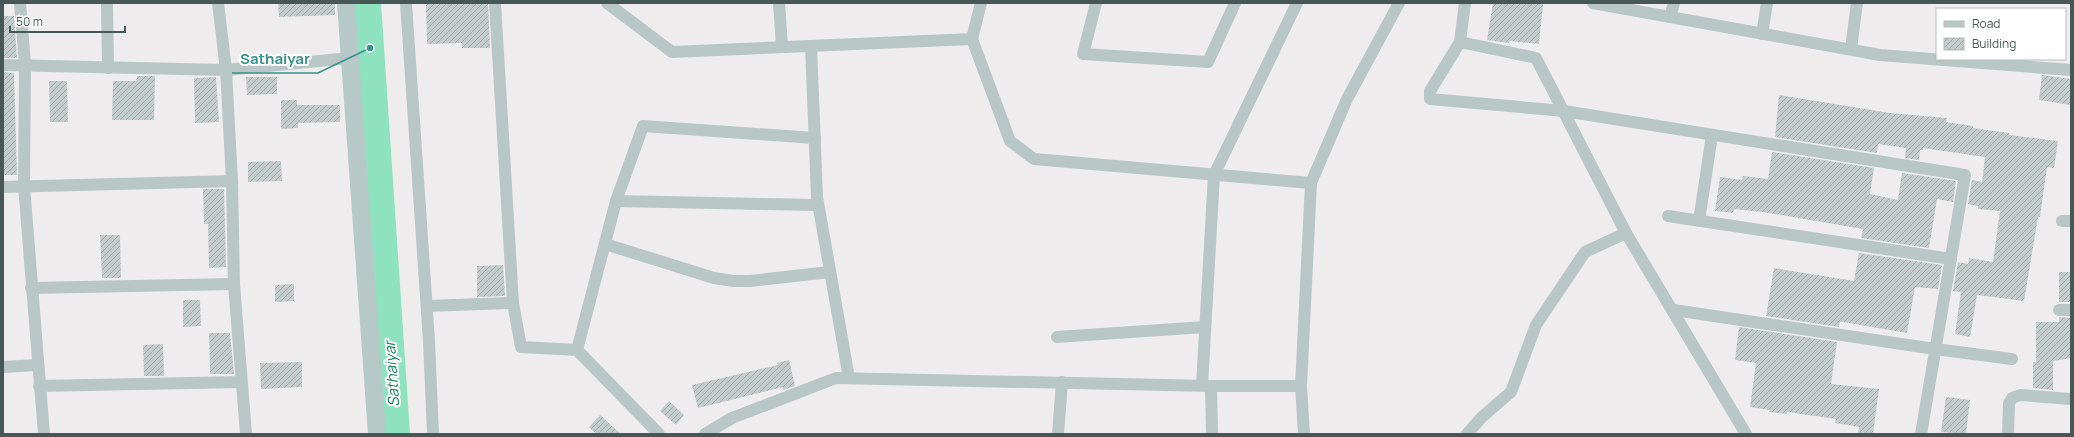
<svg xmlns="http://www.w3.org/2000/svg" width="2074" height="437" font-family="Manrope,sans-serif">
	<defs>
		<pattern id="building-hatch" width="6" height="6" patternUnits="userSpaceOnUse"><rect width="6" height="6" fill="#c3cbcb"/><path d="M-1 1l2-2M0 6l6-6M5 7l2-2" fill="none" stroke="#a0a8a8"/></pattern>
	</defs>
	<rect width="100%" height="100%" fill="#efecee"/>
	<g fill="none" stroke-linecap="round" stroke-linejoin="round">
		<!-- river -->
		<polyline stroke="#8ee2bf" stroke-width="28" points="367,3 396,434"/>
	</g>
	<!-- building -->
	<g fill="url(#building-hatch)">
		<polygon points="278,3 335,3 335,15 279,17"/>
		<polygon points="426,3 488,3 490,48 462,48 462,43 427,44"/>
		<polygon points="1493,3 1543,4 1539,44 1510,41 1509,43 1487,40"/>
		<polygon points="3,16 14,16 17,58 3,58"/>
		<polygon points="3,72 14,73 17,175 3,175"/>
		<polygon points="2042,75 2071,79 2071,105 2039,100"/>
		<polygon points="137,76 155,76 154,120 112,120 113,81 136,81"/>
		<polygon points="216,77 219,122 195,123 194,78"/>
		<polygon points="246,77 277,77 277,94 247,95"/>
		<polygon points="49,81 67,81 68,122 50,122"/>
		<polygon points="1779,95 1890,113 1947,118 1946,122 1973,126 1973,128 2009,133 2009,135 2058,141 2054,168 2047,167 2040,217 2038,217 2024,301 1977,295 1970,337 1955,334 1961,292 1953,291 1958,262 1968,264 1969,258 1993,262 2000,211 1978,209 1978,206 1968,204 1972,180 1982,182 1985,157 1923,148 1923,150 1920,150 1919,160 1905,158 1906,148 1878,144 1877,153 1775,137"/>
		<polygon points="281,100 297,100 297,105 340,105 340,122 298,123 298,128 281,129"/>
		<polygon points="1772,152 1874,168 1870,194 1898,200 1902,173 1956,181 1953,202 1937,199 1929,248 1861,238 1863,229 1763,212 1734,209 1733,213 1715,211 1720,177 1742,180 1743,176 1768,179"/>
		<polygon points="281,161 282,181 248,182 248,162"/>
		<polygon points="203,189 224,189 226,267 209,268 208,224 204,224"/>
		<polygon points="100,235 120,235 121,278 102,278"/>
		<polygon points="1859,253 1942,265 1938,289 1915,287 1907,333 1843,322 1840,322 1839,327 1766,316 1774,268 1854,281"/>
		<polygon points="503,265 505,296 477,297 477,266"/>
		<rect x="2059" y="272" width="12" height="30"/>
		<polygon points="294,284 294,301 275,302 275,285"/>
		<polygon points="183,300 200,300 201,326 183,327"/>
		<polygon points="2059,317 2071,318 2071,358 2053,361 2053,390 2033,388 2033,362 2036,362 2036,322 2059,322"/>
		<polygon points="1739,327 1837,342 1831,384 1879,389 1873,434 1858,434 1859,427 1835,423 1836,419 1787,412 1787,414 1769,412 1770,410 1750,407 1756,363 1735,360"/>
		<polygon points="209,333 230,333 234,374 210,374"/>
		<polygon points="163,344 164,376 144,376 143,345"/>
		<polygon points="789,360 795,386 783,390 783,387 698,408 692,385 778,365 777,363"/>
		<polygon points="302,362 302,387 261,389 260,363"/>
		<polygon points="1946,397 1970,400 1966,434 1941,432"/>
		<polygon points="669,401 684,415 676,425 660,411"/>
		<polygon points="600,415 621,434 596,434 589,427"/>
	</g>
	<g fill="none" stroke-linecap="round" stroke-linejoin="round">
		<!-- street -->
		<g stroke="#b8c7c5" stroke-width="12">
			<polyline points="20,3 25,64 24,186 44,434"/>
			<polyline points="107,3 108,68"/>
			<polyline points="218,3 226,70 350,58"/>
			<polyline points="406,3 429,341 433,434"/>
			<polyline points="607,3 672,52 972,39 1010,141 1034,159 1311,183"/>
			<polyline points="779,3 782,47"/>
			<polyline points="1096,3 1083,54 1208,62 1235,3"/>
			<polyline points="1465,3 1460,42 1536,58 1626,233 1746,434"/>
			<polyline points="1593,3 1880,55 2071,70"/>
			<polyline points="1670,17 1674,3"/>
			<polyline points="1762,34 1767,3"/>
			<polyline points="972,39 981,3"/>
			<polyline points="1460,42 1430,91 1430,99 1564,111 1965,175 1921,434"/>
			<polyline points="811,46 817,197 849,378"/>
			<polyline points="1851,49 1857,3"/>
			<polyline points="3,65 226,70 232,181 234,284 246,434"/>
			<polyline points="3,187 232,181"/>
			<polyline points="616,201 818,205"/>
			<polyline points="1668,216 1951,259"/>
			<polyline points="1699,221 1712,135"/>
			<polyline points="2062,221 2071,221"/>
			<polyline points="605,244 714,278 733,281 750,281 830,272"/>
			<polyline points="31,288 234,284"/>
			<polyline points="513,303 521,347 577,350"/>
			<polyline points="427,306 513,303 495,3"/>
			<polyline points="1674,310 1935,349 2012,359"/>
			<polyline points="2059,310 2071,310"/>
			<polyline points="1057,337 1205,327"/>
			<polyline points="3,367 37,365"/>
			<polyline points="1202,385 1214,175 1297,3"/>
			<polyline points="39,386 241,382"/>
			<polyline points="1211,386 1212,434"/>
			<polyline points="1301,386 1304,434"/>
			<polyline points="659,434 577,350 616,201 643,126 815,138"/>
			<polyline points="705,434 732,418 836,378 1211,386 1301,386 1311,183 1347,99 1399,3"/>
			<polyline points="1058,434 1062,382"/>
			<polyline points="1467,434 1482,417 1511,392 1536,325 1585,252 1626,233"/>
			<polyline points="2008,434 2009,403 2012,398 2020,395 2071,399"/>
		</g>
		<!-- secondary -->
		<polyline stroke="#b6c9c7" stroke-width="18" points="346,3 377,434"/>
	</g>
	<g text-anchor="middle" stroke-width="4" stroke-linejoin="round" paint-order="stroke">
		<!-- water labels -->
		<g font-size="15" font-style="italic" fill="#188357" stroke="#fff">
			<text transform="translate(392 374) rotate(-94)" y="5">Sathaiyar</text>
		</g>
	</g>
	<!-- callouts -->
	<path fill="none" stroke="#38918b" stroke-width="1.5" d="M370 48L318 73H232"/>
	<circle fill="#38918b" stroke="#fff" stroke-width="1.5" cx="370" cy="48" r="4"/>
	<g font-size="15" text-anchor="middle" font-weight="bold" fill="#38918b" stroke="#fff" stroke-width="4" stroke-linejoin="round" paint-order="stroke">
		<text x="275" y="64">Sathaiyar</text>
	</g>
	<!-- border -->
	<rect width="2074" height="437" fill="none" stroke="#465755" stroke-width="8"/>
	<!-- legend -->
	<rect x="1936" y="8" width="130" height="52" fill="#ffffff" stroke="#b5bcbb"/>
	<rect x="1944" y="21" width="20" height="6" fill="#b6c9c7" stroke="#b5bcbb"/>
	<text x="1972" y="28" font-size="12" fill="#465755">Road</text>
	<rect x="1944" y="38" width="20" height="12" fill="url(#building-hatch)" stroke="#b5bcbb"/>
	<text x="1972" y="48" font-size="12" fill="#465755">Building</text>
	<!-- scale -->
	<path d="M10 26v6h115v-6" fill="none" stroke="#465755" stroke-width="2"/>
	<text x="16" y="26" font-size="12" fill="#465755" stroke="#ffffff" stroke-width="3" paint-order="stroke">50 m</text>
</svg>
